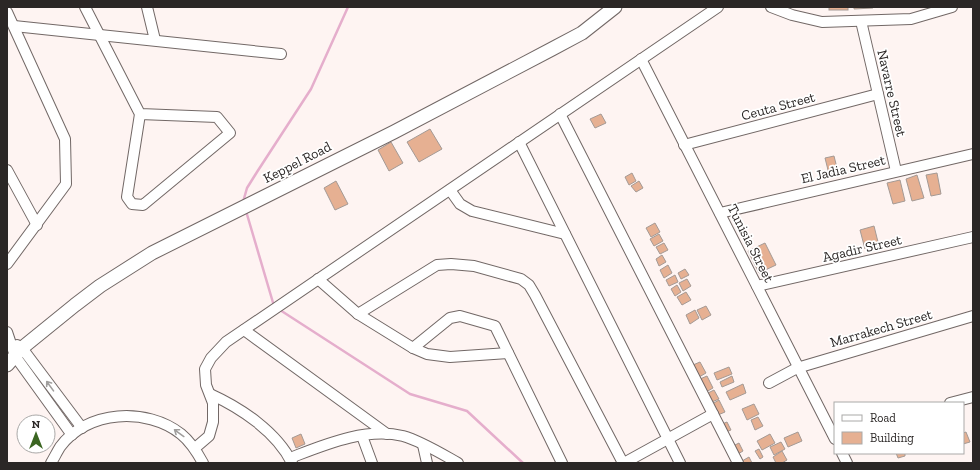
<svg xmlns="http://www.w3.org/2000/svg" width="980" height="470" font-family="'Zilla Slab',serif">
	<rect width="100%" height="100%" fill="#fef4f2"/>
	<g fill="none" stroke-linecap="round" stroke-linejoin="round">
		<!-- stream -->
		<g stroke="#e5aecc" stroke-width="2.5">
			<polyline points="243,202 247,188 257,172 311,89 348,7"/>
			<polyline points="246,211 274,306"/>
			<polyline points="280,310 410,394 467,411 523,463"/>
		</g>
	</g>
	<!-- building -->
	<g fill="#e6b092" stroke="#a49a95">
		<rect x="829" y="7" width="19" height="3"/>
		<polygon points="854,7 873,7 873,8 854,9"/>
		<polygon points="601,114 606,123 595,128 590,119"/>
		<polygon points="430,129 442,149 419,162 407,142"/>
		<polygon points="391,142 403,163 389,171 378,150"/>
		<polygon points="834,156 838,172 829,174 825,158"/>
		<polygon points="632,173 636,181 629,185 625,177"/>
		<polygon points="937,173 941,194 931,196 926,175"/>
		<polygon points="917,175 924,198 912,201 906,179"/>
		<polygon points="900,180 905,201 893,204 887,183"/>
		<polygon points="336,181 348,204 335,210 324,188"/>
		<polygon points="639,181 643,188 636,192 631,186"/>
		<polygon points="655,223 660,232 651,237 646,228"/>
		<polygon points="874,226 879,246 865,249 860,230"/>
		<polygon points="659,234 663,241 654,246 650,239"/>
		<polygon points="664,243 668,250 660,254 656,247"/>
		<polygon points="765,243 776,265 759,273 748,251"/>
		<polygon points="662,255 666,262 659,266 656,259"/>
		<polygon points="668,265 672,273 664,278 660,270"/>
		<polygon points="685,269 689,275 681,279 678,273"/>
		<polygon points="675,275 678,282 669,286 666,280"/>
		<polygon points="687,279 691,286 683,291 679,283"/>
		<polygon points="677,285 681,292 675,296 671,289"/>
		<polygon points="686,292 691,300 682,305 677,297"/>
		<polygon points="706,306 711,315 702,320 697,310"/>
		<polygon points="695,310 699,318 690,324 686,315"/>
		<polygon points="700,362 706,373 699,377 693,365"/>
		<polygon points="729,367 732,374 717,380 714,373"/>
		<polygon points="707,376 713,388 706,392 700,379"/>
		<polygon points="732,376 734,382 722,387 720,382"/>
		<polygon points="743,384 746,393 730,400 726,392"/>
		<polygon points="714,390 719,399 712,402 708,393"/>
		<polygon points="719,400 725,412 718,415 712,404"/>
		<polygon points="754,404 759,414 747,420 742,409"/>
		<polygon points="758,417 763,426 755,430 751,420"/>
		<polygon points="727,422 731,430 726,432 722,424"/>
		<polygon points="798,432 802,441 788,447 784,438"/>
		<polygon points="966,432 970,442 963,444 963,433"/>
		<polygon points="301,434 305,444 296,448 292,438"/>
		<polygon points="770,434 775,443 762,450 757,441"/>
		<polygon points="781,442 785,449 774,455 770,447"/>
		<polygon points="739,443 743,451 738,454 733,446"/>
		<polygon points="759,449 763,457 760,459 755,451"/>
		<polygon points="782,451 787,460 782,463 776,463 773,457"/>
		<polygon points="896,453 905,453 905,456 898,458"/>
		<polygon points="749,457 752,463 742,463 742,461"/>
	</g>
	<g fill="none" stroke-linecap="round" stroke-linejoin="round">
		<!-- minor casing -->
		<g stroke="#726866" stroke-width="12">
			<g id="minor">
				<polyline points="85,7 140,114 127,197 132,204 143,205 230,133 217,117 140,114"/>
				<polyline points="147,7 155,40"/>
				<polyline points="771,7 792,15 822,22 911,19 952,7"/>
				<polyline points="7,12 65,139 66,184 7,264"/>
				<polyline points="861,21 896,171"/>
				<polyline points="14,26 281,54"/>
				<polyline points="641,59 835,439"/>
				<polyline points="560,114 738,463"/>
				<polyline points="519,142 680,463"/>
				<polyline points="684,145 878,94"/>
				<polyline points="7,170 37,225"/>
				<polyline points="450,190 460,204 472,211 565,234"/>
				<polyline points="720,213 973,154"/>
				<polyline points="318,279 358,314 413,348 427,354 450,357 508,353"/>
				<polyline points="757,286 973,237"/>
				<polyline points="358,314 437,265 451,264 474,266 521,279 529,285 535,295 623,463"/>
				<polyline points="244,330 387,434"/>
				<polyline points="7,332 15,356 72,435"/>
				<polyline points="17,345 22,348 82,428"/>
				<polyline points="413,348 450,318 460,316 495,326 562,463"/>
				<polyline points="769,383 797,368 973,316"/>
				<path d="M210,394c31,14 67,38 82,69"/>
				<polyline points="950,403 973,397"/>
				<polyline points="362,436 372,463"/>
				<polyline points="423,445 427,463"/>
				<polyline points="195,448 209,436 213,422 213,403 206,385 205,369 211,358 226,342 718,7"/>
				<polyline points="842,453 847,463"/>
				<path d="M290,458c34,-13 75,-31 113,-22 18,5 39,18 55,27"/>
				<path d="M51,463c3,-5 6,-11 9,-16 27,-37 87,-40 121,-13 10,8 16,18 22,29"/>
				<polyline points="624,463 713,414"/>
			</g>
		</g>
		<!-- tertiary casing -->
		<g stroke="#726866" stroke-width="15">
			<polyline id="tertiary" points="7,365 22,348 75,305 100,286 152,253 394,132 552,49 582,33 615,7"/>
		</g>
		<!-- minor -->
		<use href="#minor" stroke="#fff" stroke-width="10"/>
		<!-- tertiary -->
		<use href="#tertiary" stroke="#fff" stroke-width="13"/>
	</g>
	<!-- one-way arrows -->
	<defs><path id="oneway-shaft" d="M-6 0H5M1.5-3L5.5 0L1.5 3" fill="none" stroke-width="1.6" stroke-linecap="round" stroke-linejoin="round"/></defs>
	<g stroke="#a09e9d">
		<use href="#oneway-shaft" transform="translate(50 386) rotate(-126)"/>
		<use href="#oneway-shaft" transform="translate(179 433) rotate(-144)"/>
	</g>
	<g text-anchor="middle" stroke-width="3.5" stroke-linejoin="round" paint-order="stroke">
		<!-- street labels -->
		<g font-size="14" fill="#2b2726" stroke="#fff">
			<text transform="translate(892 93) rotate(77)" y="5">Navarre Street</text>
			<text transform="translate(778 106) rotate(-15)" y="5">Ceuta Street</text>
			<text transform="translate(297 162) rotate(-27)" y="5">Keppel Road</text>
			<text transform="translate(843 169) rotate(-13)" y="5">El Jadia Street</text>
			<text transform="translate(751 243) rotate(63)" y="5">Tunisia Street</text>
			<text transform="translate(862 248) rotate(-13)" y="5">Agadir Street</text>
			<text transform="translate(881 328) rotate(-16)" y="5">Marrakech Street</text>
		</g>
	</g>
	<!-- border -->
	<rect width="980" height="470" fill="none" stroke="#2b2726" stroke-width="16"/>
	<!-- legend -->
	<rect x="834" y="402" width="130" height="52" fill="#ffffff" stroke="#aaa9a8"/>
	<rect x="842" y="415" width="20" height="6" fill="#ffffff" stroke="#aaa9a8"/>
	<text x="870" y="422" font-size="12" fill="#2b2726">Road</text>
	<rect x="842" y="432" width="20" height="12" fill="#e6b092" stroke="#aaa9a8"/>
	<text x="870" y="442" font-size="12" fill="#2b2726">Building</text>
	<!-- north arrow -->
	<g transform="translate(36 434)"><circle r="19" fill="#ffffff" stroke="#aaa9a8"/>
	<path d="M0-3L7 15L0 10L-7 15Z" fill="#3b6521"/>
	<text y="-6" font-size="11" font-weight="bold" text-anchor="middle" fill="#2b2726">N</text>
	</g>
</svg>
